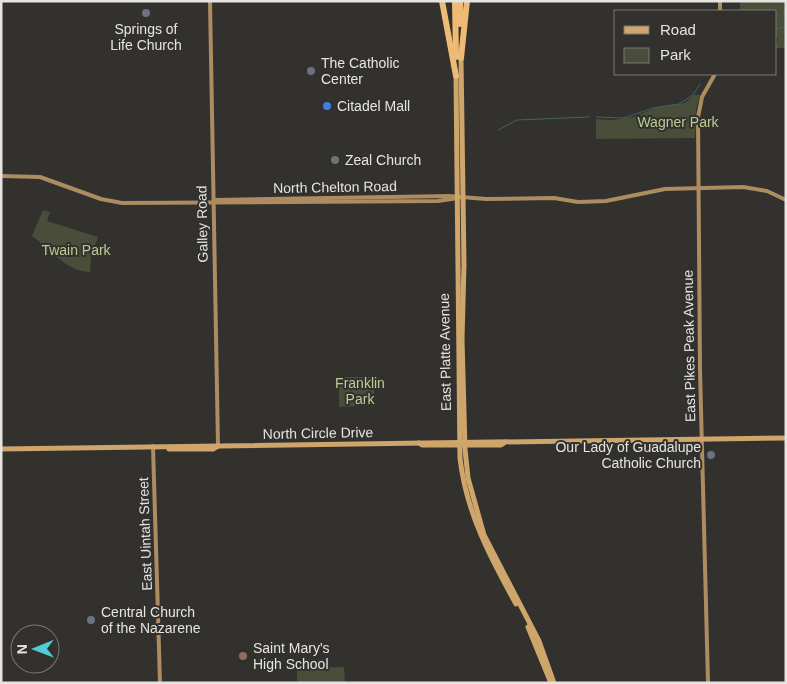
<svg xmlns="http://www.w3.org/2000/svg" width="787" height="684" font-family="Arial,sans-serif">
	<rect width="100%" height="100%" fill="#32312d"/>
	<!-- green -->
	<g fill="#484e39">
		<polygon points="740,1 786,1 786,48 776,48 778,37 776,38 776,11 740,11"/>
		<polygon points="694,95 700,95 696,109 695,138 596,139 596,119 612,120 633,117 655,108 685,103"/>
		<path d="M43,210l7,2 -3,9 51,16 -7,20 -1,15c-23,0 -40,-23 -58,-36z"/>
		<polygon points="339,377 374,377 374,405 339,407"/>
		<polygon points="344,667 345,683 297,683 297,668"/>
	</g>
	<g fill="none" stroke-linecap="round" stroke-linejoin="round">
		<!-- stream -->
		<g stroke="#3e6566" stroke-width="1">
			<polyline points="786,5 784,12 786,20"/>
			<polyline points="776,29 786,26"/>
			<polyline points="597,117 624,118 653,108 679,104 693,95 700,84"/>
			<polyline points="498,130 517,120 589,117"/>
		</g>
		<!-- secondary -->
		<g stroke="#ac8c60" stroke-width="4">
			<polyline points="210,1 218,446"/>
			<polyline points="720,1 720,11"/>
			<polyline points="1,176 40,177 101,199 122,203 438,201 458,198"/>
			<polyline points="213,202 216,200 449,196 486,199 554,198 578,202 606,201 665,189 743,187 767,191 786,200"/>
			<polyline points="153,446 160,683"/>
			<polyline points="708,683 700,370 698,117 702,97 715,74"/>
		</g>
		<!-- primary -->
		<g stroke="#cea56b" stroke-width="5">
			<polyline points="461,58 464,265 462,339 465,449 468,478 484,535 539,641 554,683"/>
			<path d="M456,76l4,382c6,54 30,99 56,146"/>
			<polyline points="419,443 422,445 501,445 504,443"/>
			<polyline points="1,449 786,438"/>
			<polyline points="169,449 213,449 218,446"/>
			<polyline points="528,627 551,683"/>
		</g>
		<!-- highway -->
		<g stroke="#edbb75" stroke-width="6">
			<polyline points="442,1 456,76"/>
			<polyline points="455,1 456,57"/>
			<polyline points="460,1 460,24"/>
			<polyline points="461,58 467,1"/>
		</g>
	</g>
	<!-- markers -->
	<g fill="#6b7280" stroke="#32312d" stroke-width="2">
		<circle cx="146" cy="13" r="5"/>
		<circle cx="311" cy="71" r="5"/>
		<circle cx="335" cy="160" r="5"/>
		<circle cx="711" cy="455" r="5"/>
		<circle cx="91" cy="620" r="5"/>
	</g>
	<circle fill="#3f7fe0" stroke="#32312d" stroke-width="2" cx="327" cy="106" r="5"/>
	<circle fill="#8d6e63" stroke="#32312d" stroke-width="2" cx="243" cy="656" r="5"/>
	<g text-anchor="middle" stroke-width="4" stroke-linejoin="round" paint-order="stroke">
		<!-- poi labels -->
		<g font-size="14" fill="#e5e4e2" stroke="#32312d" text-anchor="start">
			<text x="146" y="34" text-anchor="middle">Springs of<tspan x="146" dy="16">Life Church</tspan></text>
			<text x="321" y="68">The Catholic<tspan x="321" dy="16">Center</tspan></text>
			<text x="337" y="111">Citadel Mall</text>
			<text x="345" y="165">Zeal Church</text>
			<text x="701" y="452" text-anchor="end">Our Lady of Guadalupe<tspan x="701" dy="16">Catholic Church</tspan></text>
			<text x="101" y="617">Central Church<tspan x="101" dy="16">of the Nazarene</tspan></text>
			<text x="253" y="653">Saint Mary's<tspan x="253" dy="16">High School</tspan></text>
		</g>
		<!-- park labels -->
		<g font-size="14" fill="#bbcc96" stroke="#32312d">
			<text x="678" y="127">Wagner Park</text>
			<text x="76" y="255">Twain Park</text>
			<text x="360" y="388">Franklin<tspan x="360" dy="16">Park</tspan></text>
		</g>
		<!-- street labels -->
		<g font-size="14" fill="#e5e4e2" stroke="#32312d">
			<text transform="translate(335 187) rotate(-1)" y="5">North Chelton Road</text>
			<text transform="translate(202 224) rotate(-91)" y="5">Galley Road</text>
			<text transform="translate(689 346) rotate(-91)" y="5">East Pikes Peak Avenue</text>
			<text transform="translate(445 352) rotate(-91)" y="5">East Platte Avenue</text>
			<text transform="translate(318 433) rotate(-1)" y="5">North Circle Drive</text>
			<text transform="translate(145 534) rotate(-92)" y="5">East Uintah Street</text>
		</g>
	</g>
	<!-- border -->
	<rect width="787" height="684" fill="none" stroke="#e5e4e2" stroke-width="5"/>
	<!-- legend -->
	<rect x="614" y="10" width="162" height="65" fill="#32312d" stroke="#7a7975"/>
	<rect x="624" y="26" width="25" height="8" fill="#cea56b" stroke="#7a7975"/>
	<text x="660" y="35" font-size="15" fill="#e5e4e2">Road</text>
	<rect x="624" y="48" width="25" height="15" fill="#484e39" stroke="#7a7975"/>
	<text x="660" y="60" font-size="15" fill="#e5e4e2">Park</text>
	<!-- north arrow -->
	<g transform="translate(35 649) rotate(269)"><circle r="24" fill="#32312d" stroke="#7a7975"/>
	<path d="M0-4L9 19L0 12L-9 19Z" fill="#52cbd9"/>
	<text y="-8" font-size="14" font-weight="bold" text-anchor="middle" fill="#e5e4e2">N</text>
	</g>
</svg>
